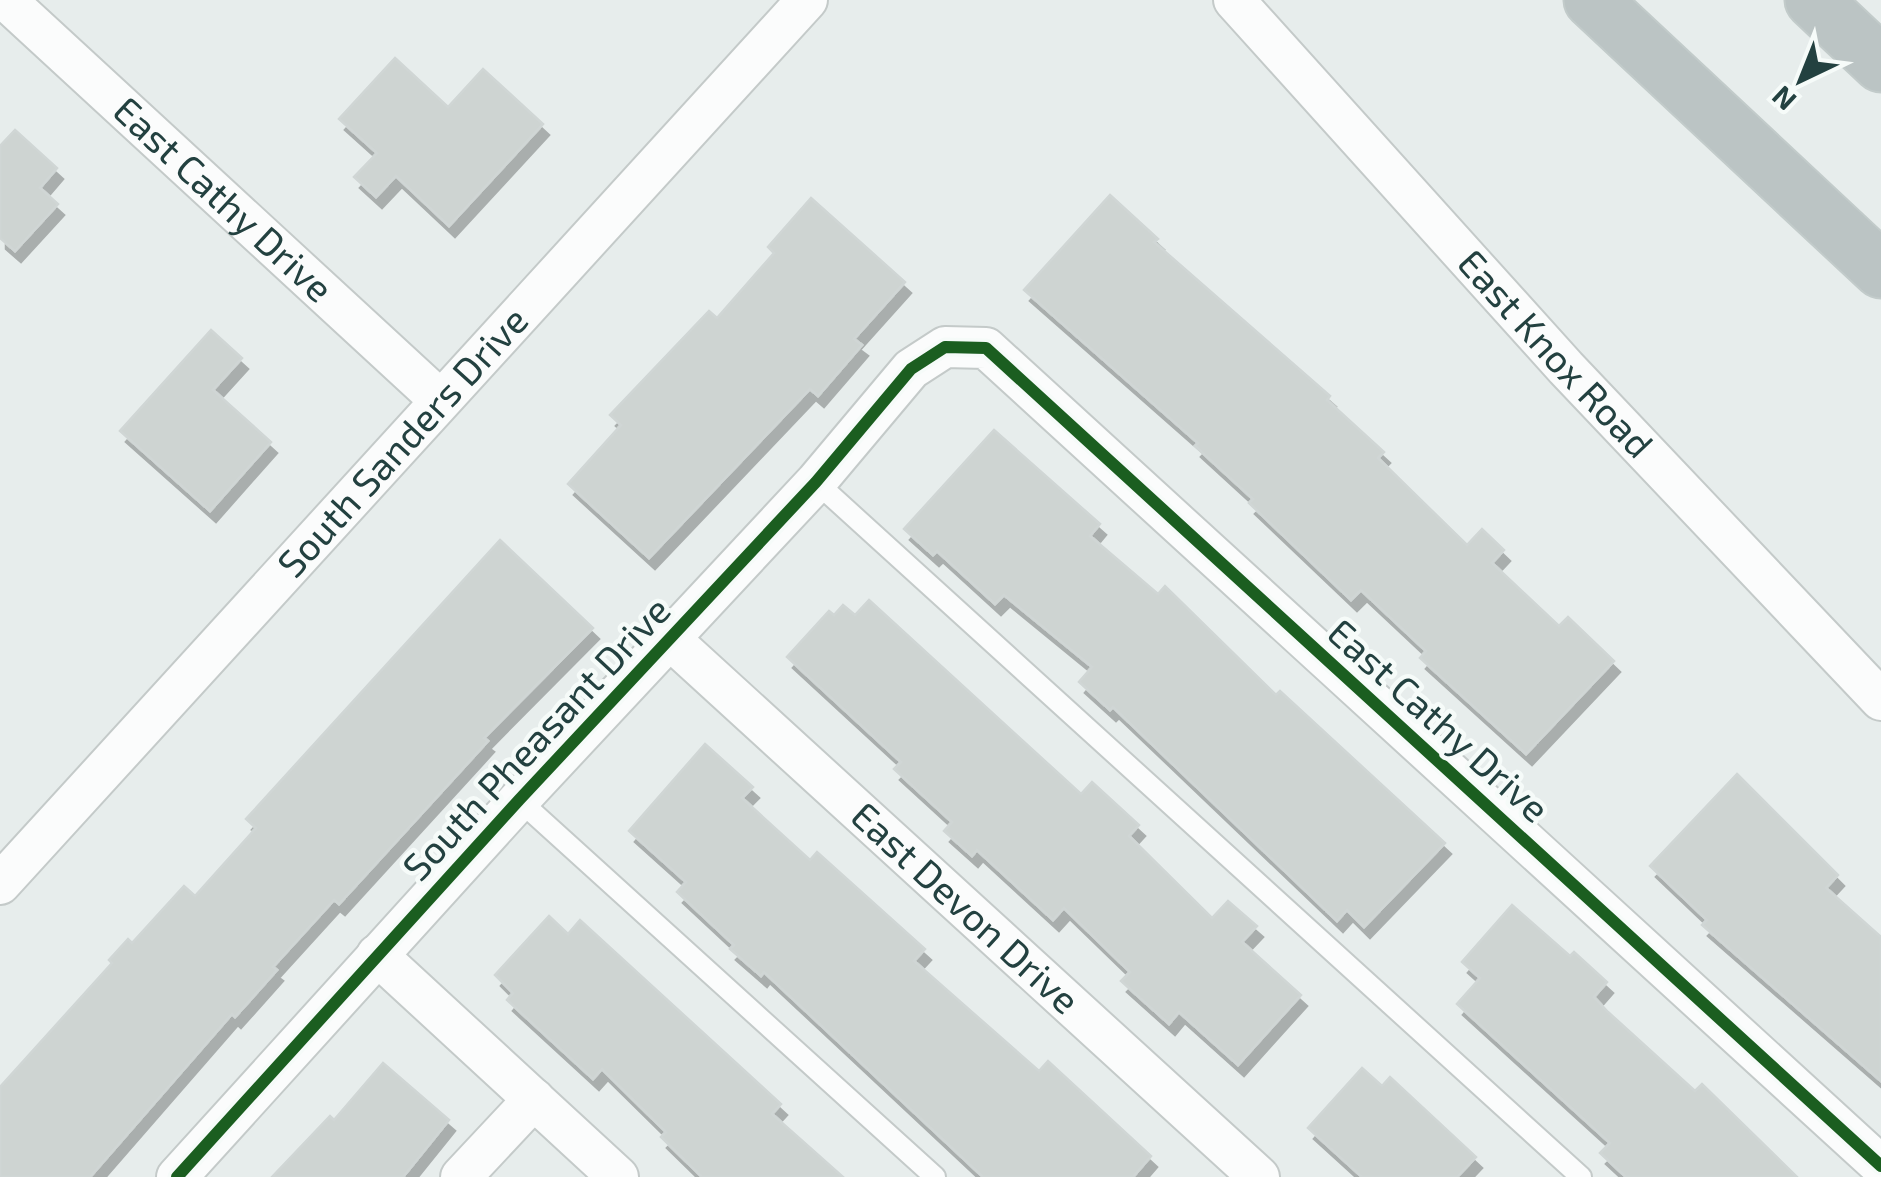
<svg xmlns="http://www.w3.org/2000/svg" width="1881" height="1177" font-family="'Exo 2',sans-serif">
	<defs>
		<filter id="shadow"><feDropShadow dx="6" dy="11" stdDeviation="0" flood-color="#0004"/></filter>
	</defs>
	<rect width="100%" height="100%" fill="#e7edec"/>
	<!-- building -->
	<g fill="#ced4d2" stroke="#d0d6d5" stroke-width="2.5" filter="url(#shadow)">
		<polygon points="395,58 448,107 483,69 543,124 449,226 396,176 376,197 354,177 377,153 339,119"/>
		<polygon points="15,130 57,168 40,188 58,204 15,251 0,238 0,146"/>
		<polygon points="1110,195 1158,239 1154,242 1330,396 1327,400 1384,452 1378,458 1467,545 1482,529 1504,550 1492,563 1559,626 1568,617 1614,661 1526,754 1420,658 1426,651 1361,590 1351,600 1249,503 1253,499 1195,446 1198,443 1024,290"/>
		<polygon points="811,198 905,282 854,339 862,345 818,396 810,389 649,558 568,484 621,425 610,415 709,311 717,318 774,253 768,247"/>
		<polygon points="211,330 242,358 213,390 271,442 210,511 120,431"/>
		<polygon points="994,430 1100,524 1090,536 1158,594 1165,586 1276,695 1280,691 1445,843 1364,927 1347,910 1337,921 1113,707 1110,710 1079,682 1092,667 1004,595 995,604 937,551 933,555 904,529"/>
		<polygon points="500,540 593,628 484,738 488,741 339,904 334,900 273,967 277,970 235,1017 232,1014 90,1177 0,1177 0,1087 112,963 109,960 128,939 132,943 184,886 195,896 256,828 246,819"/>
		<polygon points="869,600 1081,794 1092,782 1139,825 1129,836 1212,918 1228,901 1257,926 1242,942 1301,995 1238,1065 1179,1012 1169,1024 1121,981 1130,972 1064,908 1053,920 977,850 972,856 944,831 952,822 894,769 901,762 787,657 829,611 834,615 843,605 855,615"/>
		<polygon points="705,744 753,787 742,798 810,860 817,852 925,949 914,961 1039,1071 1048,1061 1151,1156 1133,1177 983,1177 764,972 761,976 730,949 734,945 677,892 686,882 629,831"/>
		<polygon points="1737,774 1838,875 1826,888 1881,937 1881,1081 1702,925 1707,920 1650,866"/>
		<polygon points="1512,905 1570,956 1574,952 1607,982 1594,997 1608,1012 1695,1091 1702,1084 1797,1177 1626,1177 1600,1153 1610,1143 1457,1004 1480,978 1462,962"/>
		<polygon points="549,916 568,934 580,920 781,1104 772,1114 843,1177 702,1177 661,1137 666,1132 602,1069 593,1079 507,1000 513,993 495,975"/>
		<polygon points="383,1063 449,1120 403,1177 272,1177 330,1116 334,1120"/>
		<polygon points="1362,1068 1382,1086 1390,1077 1476,1157 1457,1177 1362,1177 1308,1128"/>
	</g>
	<g fill="none" stroke-linecap="round" stroke-linejoin="round">
		<!-- lane casing -->
		<g stroke="#c4cac9" stroke-width="24">
			<g id="lane">
				<polyline points="816,482 1581,1177"/>
				<polyline points="519,800 935,1177"/>
			</g>
		</g>
		<!-- street casing -->
		<g stroke="#c4cac9" stroke-width="44">
			<g id="street">
				<path id="s1" d="M6,0l434,400"/>
				<path id="s2" d="M1234,0l332,368 315,332"/>
				<path id="s3" d="M671,640l588,537"/>
				<path id="s4" d="M0,884l807,-884"/>
				<polyline points="377,955 618,1177"/>
				<polyline points="177,1177 519,800 816,482 911,369 945,347 986,348 1881,1166"/>
				<polyline points="461,1177 534,1099"/>
			</g>
		</g>
		<!-- highway casing -->
		<g stroke="#c2cbca" stroke-width="59">
			<g id="highway">
				<polyline points="1592,0 1881,270"/>
				<polyline points="1813,0 1881,64"/>
			</g>
		</g>
		<!-- lane -->
		<use href="#lane" stroke="#fbfcfc" stroke-width="20"/>
		<!-- street -->
		<use href="#street" stroke="#fbfcfc" stroke-width="40"/>
		<!-- highway -->
		<use href="#highway" stroke="#bbc4c4" stroke-width="55"/>
		<!-- cycleway casing -->
		<g stroke="#f6fbf9" stroke-width="19">
			<polyline id="cycleway" points="177,1177 519,800 816,482 911,369 945,347 986,348 1881,1166"/>
		</g>
		<!-- cycleway -->
		<use href="#cycleway" stroke="#1b5e20" stroke-width="12"/>
	</g>
	<g text-anchor="middle" stroke-width="9" stroke-linejoin="round" paint-order="stroke">
		<!-- street labels -->
		<g font-size="38" fill="#234140" stroke="#f6fbf9">
			<text dy="13" stroke="none"><textPath href="#s1" startOffset="295">East Cathy Drive</textPath></text>
			<text dy="13" stroke="none"><textPath href="#s2" startOffset="478">East Knox Road</textPath></text>
			<text dy="13" stroke="none"><textPath href="#s4" startOffset="598">South Sanders Drive</textPath></text>
			<text transform="translate(1438 721) rotate(42)" y="13">East Cathy Drive</text>
			<text transform="translate(537 739) rotate(-47)" y="13">South Pheasant Drive</text>
			<text dy="13" stroke="none"><textPath href="#s3" startOffset="398">East Devon Drive</textPath></text>
		</g>
	</g>
	<!-- north arrow -->
	<g transform="translate(1801 80) rotate(223)" stroke="#f6fbf9" stroke-width="8" paint-order="stroke">
	<path d="M0-8L18 38L0 25L-18 38Z" fill="#234140"/>
	<text y="-15" font-size="28" font-weight="bold" text-anchor="middle" fill="#234140">N</text>
	</g>
</svg>
